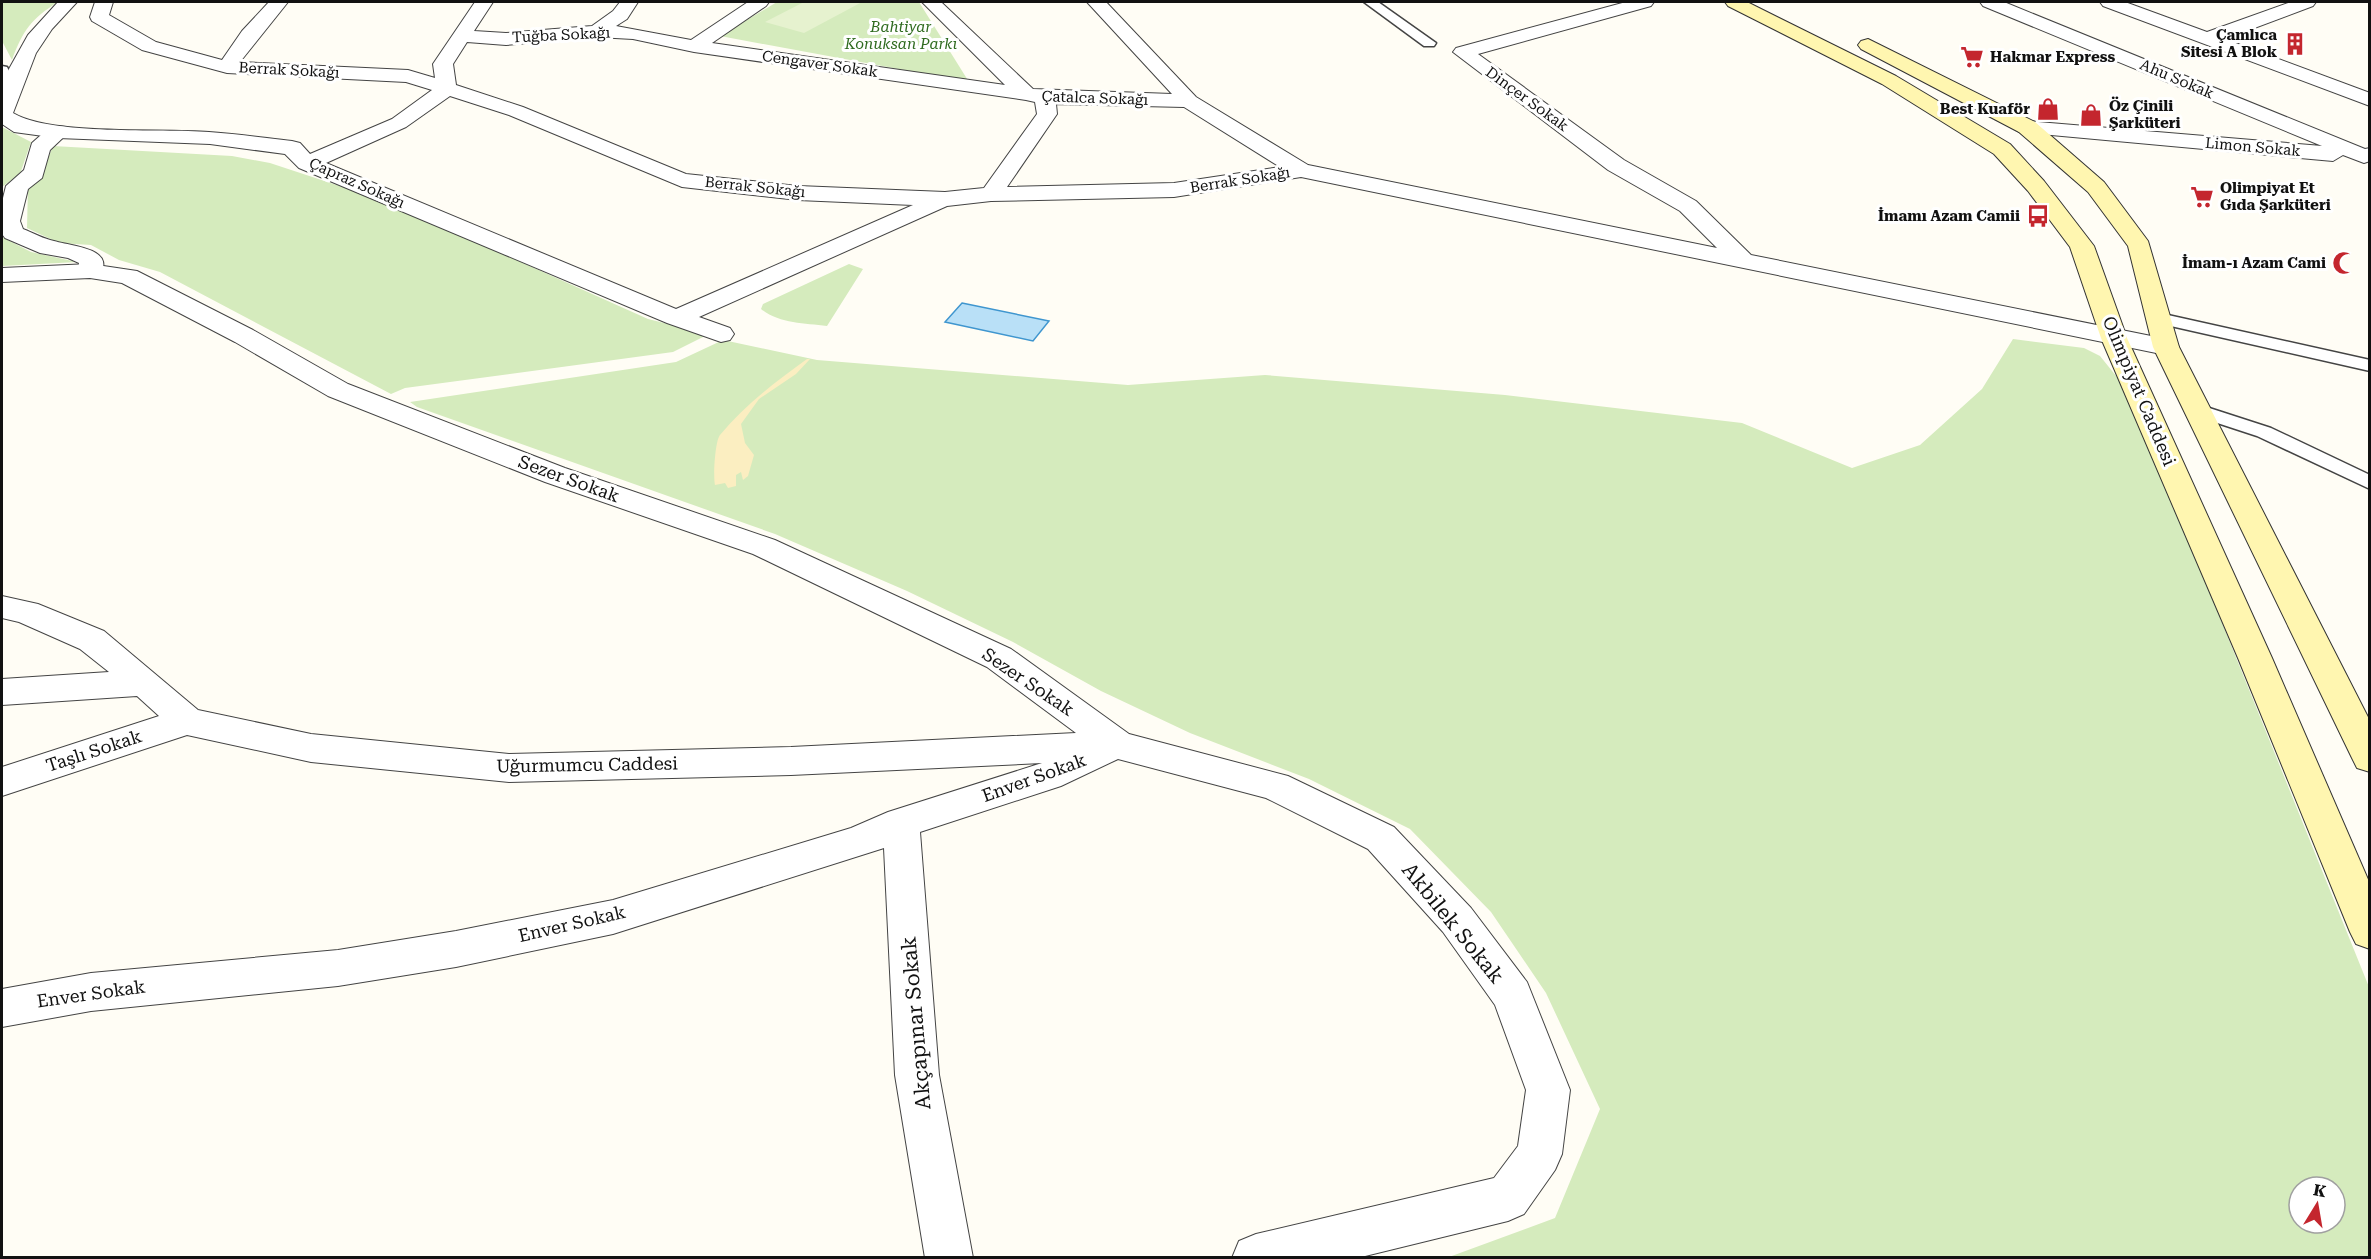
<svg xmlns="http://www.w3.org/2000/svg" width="2371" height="1259" font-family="'Roboto Serif',serif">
	<rect width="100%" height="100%" fill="#fffdf5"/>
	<!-- green -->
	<g fill="#d5ebbd" fill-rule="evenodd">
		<path d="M2,2h56c-27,17 -35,28 -46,58l-10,-19z"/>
		<polygon points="777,2 919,2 969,82 720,36"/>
		<polygon points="2,127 31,142 20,174 2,187"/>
		<polygon points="53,146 232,156 270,163 382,200 648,319 709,334 673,352 405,388 391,394 160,272 119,260 91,245 59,243 27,228 28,186 42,173"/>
		<polygon points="2,237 31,252 77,262 2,266"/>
		<path d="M849,264l14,5 -36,57c-23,-3 -47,-2 -66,-17l2,-5z"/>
		<path d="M2013,339l71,9 16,8 29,36 240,595v270h-920l106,-39 45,-109 -54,-116 -55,-81 -81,-83 -101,-50 -119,-46 -89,-42 -88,-49 -106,-51 -132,-57 -358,-127 -7,-5 266,-40 47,-22 94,20 311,25 137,-10 240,20 237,28 110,45 68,-23 62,-56zM2299,1187h36v36h-36z"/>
	</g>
	<!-- sand -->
	<path fill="#fbeec1" d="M807,359h3l-14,15 -37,25 -18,25 4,19 9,12 -6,21 -5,4 -2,-8 -5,3v11l-8,2 -3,-5 -10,2c-2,-8 0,-44 5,-50 25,-30 55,-53 87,-76z"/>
	<!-- pitch -->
	<polygon fill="#e6f2cf" points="804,2 862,2 804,33 765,22"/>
	<!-- water -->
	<polygon fill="#b9e0f7" stroke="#3f96cf" stroke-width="1.5" points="962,303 1049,321 1033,341 945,322"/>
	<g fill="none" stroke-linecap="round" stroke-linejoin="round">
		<!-- service casing -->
		<g stroke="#444" stroke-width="3">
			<g id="service">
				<polygon points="1364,2 1378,2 1436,43 1434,46 1424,46"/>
				<polygon points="2,66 7,67 17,87 15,90 10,91 3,87"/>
				<polygon points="2159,313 2370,360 2370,371 2153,322 2150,318"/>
				<polygon points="2200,405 2271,428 2370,475 2370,489 2257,436 2193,415 2190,411"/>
			</g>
		</g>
		<!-- pedestrian casing -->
		<g stroke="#444" stroke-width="2">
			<path id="pedestrian" d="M58,126l8,1 3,5 -19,18 -8,28 -14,11 -8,32 3,8c10,4 21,10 31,12 16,5 64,7 45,35l-9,2 -9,-2 -3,-5 1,-8 -11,-5 -28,-5 -35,-15 -3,-4v-32l4,-16 18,-16 8,-27 18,-16z"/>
		</g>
		<!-- minor casing -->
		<g stroke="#444" stroke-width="2">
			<g id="minor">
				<path d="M58,2h19l-25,27 -16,24 -23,60c39,23 147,15 196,19 28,2 56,6 83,9l8,2 10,11 82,-35 40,-29 -26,-8 -179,-9 -85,-23 -50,-29 -2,-4 5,-15h18l-4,13 47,27 66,18 20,-29 27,-29h19l-48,60 168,8 27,8 -2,-14 42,-62h18l-19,29 32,2 86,-7 21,-15 7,-9h18l-11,17 -11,7 75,14 57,-38h21l-3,4 -54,37 293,42 -83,-83h19l92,87 139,5 -85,-92h19l90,95 112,68 409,83 -37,-37 -72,-41 -155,-118 3,-4 170,-46h28l-3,4 -173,48 146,106 72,41 55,54 415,84 9,2 4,6 -4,6 -9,2 -865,-178 -127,20 -183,4 -44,5 -248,111 31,11 4,6 -4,6 -9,2 -54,-19 -368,-155 -14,-14 -75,-10 -152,-6 -44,-6 -12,-8v-38l7,-17 19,-34zM597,37l36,2 61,13 332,48 9,2 2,12 -53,74 -39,4 -147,-6 -112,-12 -163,-67 -67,-22 -3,-21 14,-22 39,3zM450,96l59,19 173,72 116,13 115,5 -237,104 -350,-146 80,-36zM1056,104l128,3 96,60 -106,16 -167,4 50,-73z"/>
				<polygon points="1980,2 2004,2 2365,149 2370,148 2370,161 2364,163 2343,155 2333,161 2019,132 2016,127 2019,122 2027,121 2322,146 1983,6"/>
				<polygon points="2100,2 2125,2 2207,32 2291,2 2316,2 2313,6 2225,39 2370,93 2370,106 2103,6"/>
				<polygon points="90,264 137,271 253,330 348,384 565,468 775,540 1011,649 1129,734 1288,776 1394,827 1471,908 1527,982 1570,1090 1562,1154 1555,1170 1524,1214 1508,1221 1357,1258 1232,1258 1239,1241 1256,1234 1494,1178 1518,1146 1526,1090 1495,1005 1443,932 1368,849 1266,798 1118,759 1061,786 920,832 939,1075 973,1258 925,1258 895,1075 884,848 613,934 456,967 338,986 91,1011 2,1027 2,989 91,973 338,950 456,931 613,900 851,828 888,812 1042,763 791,775 509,782 311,762 187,735 2,796 2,767 159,716 137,696 2,705 2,679 109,672 80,649 19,622 2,618 2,596 38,604 104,631 198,710 311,734 509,754 791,747 1076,733 987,667 753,554 545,482 328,396 235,342 122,283 90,278 2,282 2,268"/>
			</g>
		</g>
		<!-- secondary casing -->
		<g stroke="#333" stroke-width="2">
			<g id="secondary">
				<polygon points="1725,2 1747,2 1896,76 2010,144 2044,181 2094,246 2127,338 2272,658 2370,884 2370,949 2356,944 2350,932 2238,658 2101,338 2070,247 2028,191 1994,154 1882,84 1728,6"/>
				<polygon points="1868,39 2035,122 2104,182 2148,241 2179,347 2370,721 2370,772 2357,768 2352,758 2153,347 2128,246 2088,192 2019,132 1861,49 1858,45 1861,41"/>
			</g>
		</g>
		<!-- service -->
		<use href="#service" fill="#fff" fill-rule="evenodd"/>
		<!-- pedestrian -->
		<use href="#pedestrian" fill="#fff" fill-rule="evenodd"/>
		<!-- minor -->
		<use href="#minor" fill="#fff" fill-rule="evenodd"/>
		<!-- secondary -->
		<use href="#secondary" fill="#fff6b0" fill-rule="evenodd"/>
	</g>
	<!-- icons -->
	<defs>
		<g id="building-bare" transform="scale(1.8)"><path d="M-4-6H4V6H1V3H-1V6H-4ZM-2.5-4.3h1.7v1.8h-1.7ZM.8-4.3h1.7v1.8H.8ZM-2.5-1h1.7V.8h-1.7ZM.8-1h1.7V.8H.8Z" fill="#c4262e" stroke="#fff" stroke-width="2.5" paint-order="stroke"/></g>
		<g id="supermarket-bare" transform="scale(1.8)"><path d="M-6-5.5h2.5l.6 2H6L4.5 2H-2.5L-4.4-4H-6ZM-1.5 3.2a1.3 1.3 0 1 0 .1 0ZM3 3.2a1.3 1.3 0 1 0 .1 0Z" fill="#c4262e" stroke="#fff" stroke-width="2.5" paint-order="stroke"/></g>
		<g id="shop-bare" transform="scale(1.8)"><path d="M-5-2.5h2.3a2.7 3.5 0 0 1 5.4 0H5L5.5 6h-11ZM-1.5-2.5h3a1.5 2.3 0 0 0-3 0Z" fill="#c4262e" stroke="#fff" stroke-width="2.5" paint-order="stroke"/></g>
		<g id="bus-bare" transform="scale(1.8)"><path d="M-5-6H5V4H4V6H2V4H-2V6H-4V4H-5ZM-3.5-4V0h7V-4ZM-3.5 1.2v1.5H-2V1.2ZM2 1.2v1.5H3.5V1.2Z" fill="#c4262e" stroke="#fff" stroke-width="2.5" paint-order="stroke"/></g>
		<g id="mosque-bare" transform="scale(1.8)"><path d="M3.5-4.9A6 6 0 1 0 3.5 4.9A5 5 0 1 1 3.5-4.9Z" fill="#c4262e" stroke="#fff" stroke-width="2.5" paint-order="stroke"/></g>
	</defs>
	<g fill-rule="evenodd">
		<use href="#building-bare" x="2295" y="44"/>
		<use href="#supermarket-bare" x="1972" y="57"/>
		<use href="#shop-bare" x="2048" y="109"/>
		<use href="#shop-bare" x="2091" y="115"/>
		<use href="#supermarket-bare" x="2202" y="197"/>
		<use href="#bus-bare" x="2038" y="216"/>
		<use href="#mosque-bare" x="2344" y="263"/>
	</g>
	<g text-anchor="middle" stroke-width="6" stroke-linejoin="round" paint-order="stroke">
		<!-- far-park labels -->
		<g font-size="15" font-style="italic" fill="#2f6b1f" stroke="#fff">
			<text x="901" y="32">Bahtiyar<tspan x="901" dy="17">Konuksan Parkı</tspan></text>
		</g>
		<!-- far-street labels -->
		<g font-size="15" fill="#111" stroke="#fff">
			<text transform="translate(561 35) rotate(-3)" y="5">Tuğba Sokağı</text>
			<text transform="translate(820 64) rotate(8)" y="5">Cengaver Sokak</text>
			<text transform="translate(289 70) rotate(3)" y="5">Berrak Sokağı</text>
			<text transform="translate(2177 79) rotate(23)" y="5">Ahu Sokak</text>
			<text transform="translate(1095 98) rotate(2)" y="5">Çatalca Sokağı</text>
			<text transform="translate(1527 99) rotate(36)" y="5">Dinçer Sokak</text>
			<text transform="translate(2253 147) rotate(5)" y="5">Limon Sokak</text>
			<text transform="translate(1240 180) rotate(-9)" y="5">Berrak Sokağı</text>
			<text transform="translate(357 183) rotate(24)" y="5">Çapraz Sokağı</text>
			<text transform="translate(755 187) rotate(6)" y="5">Berrak Sokağı</text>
		</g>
		<!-- far-poi labels -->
		<g font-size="15" font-weight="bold" fill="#111" stroke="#fff" text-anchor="end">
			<text x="2277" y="40">Çamlıca<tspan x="2277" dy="17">Sitesi A Blok</tspan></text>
			<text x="1990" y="62" text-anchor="start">Hakmar Express</text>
			<text x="2109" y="111" text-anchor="start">Öz Çinili<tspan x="2109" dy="17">Şarküteri</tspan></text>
			<text x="2030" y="114">Best Kuaför</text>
			<text x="2220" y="193" text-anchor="start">Olimpiyat Et<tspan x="2220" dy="17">Gıda Şarküteri</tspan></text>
			<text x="2020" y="221">İmamı Azam Camii</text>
			<text x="2326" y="268">İmam-ı Azam Cami</text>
		</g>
		<!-- street labels -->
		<g font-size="18" fill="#111" stroke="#fff">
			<text transform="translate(2139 391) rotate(67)" y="6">Olimpiyat Caddesi</text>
			<text transform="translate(569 479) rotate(20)" y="6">Sezer Sokak</text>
			<text transform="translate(1028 682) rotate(34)" y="6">Sezer Sokak</text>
			<text transform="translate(94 751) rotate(-18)" y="6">Taşlı Sokak</text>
			<text transform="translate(587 765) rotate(-1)" y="6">Uğurmumcu Caddesi</text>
			<text transform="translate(1034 778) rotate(-20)" y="6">Enver Sokak</text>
			<text transform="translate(572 924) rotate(-13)" y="6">Enver Sokak</text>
			<text transform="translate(91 994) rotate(-8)" y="6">Enver Sokak</text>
		</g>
		<!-- near-street labels -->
		<g font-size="21" fill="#111" stroke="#fff">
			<text transform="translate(1453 923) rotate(51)" y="7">Akbilek Sokak</text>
			<text transform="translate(916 1023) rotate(-95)" y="7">Akçapınar Sokak</text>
		</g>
	</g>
	<!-- border -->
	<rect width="2371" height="1259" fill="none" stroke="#111111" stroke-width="6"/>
	<!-- north arrow -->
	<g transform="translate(2317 1205) rotate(11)"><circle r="28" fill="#ffffff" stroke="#a0a0a0" stroke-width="1.5"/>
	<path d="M0-4.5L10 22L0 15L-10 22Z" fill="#c4262e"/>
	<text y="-9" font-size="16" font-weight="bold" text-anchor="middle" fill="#111111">K</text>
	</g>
</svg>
